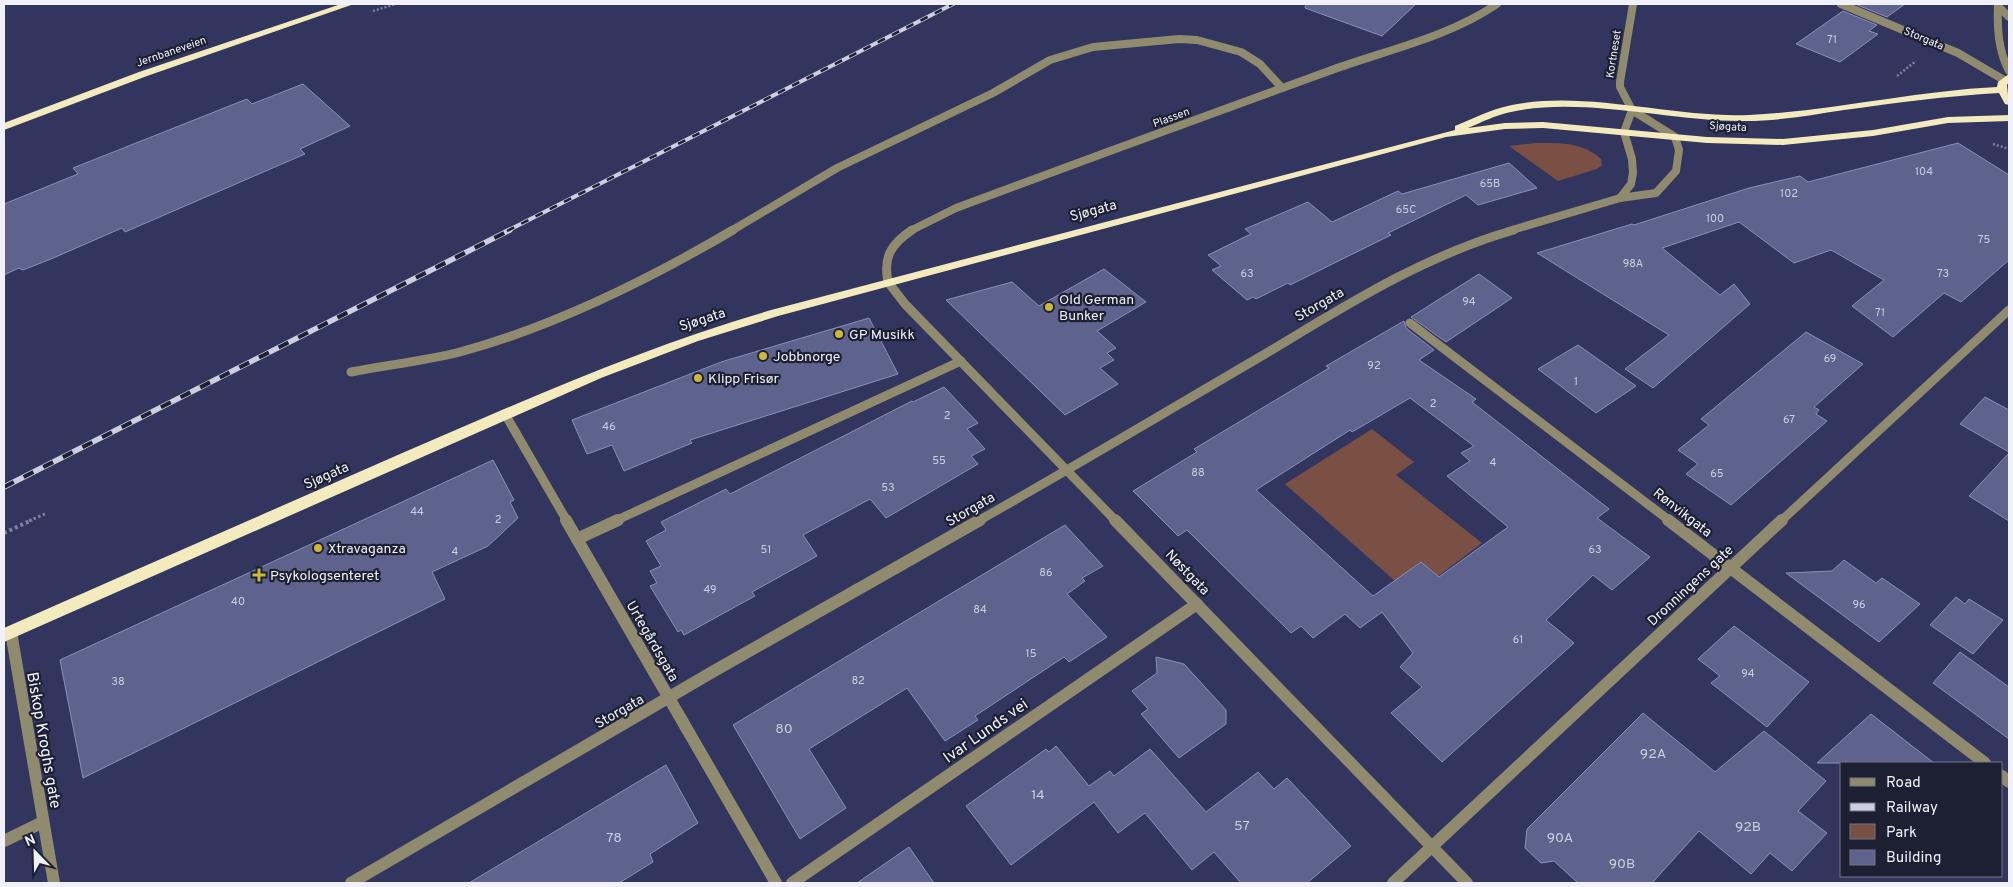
<svg xmlns="http://www.w3.org/2000/svg" width="2013" height="887" font-family="Overpass,sans-serif">
	<rect width="100%" height="100%" fill="#32365e"/>
	<!-- green -->
	<g fill="#795043">
		<path d="M1536,143c24,0 47,-1 65,16l1,6 -5,4 -39,12 -49,-35z"/>
		<polygon points="1372,429 1414,462 1396,475 1482,543 1412,596 1285,484"/>
	</g>
	<!-- building -->
	<g fill="#5e638e" stroke="#898fbe" fill-rule="evenodd">
		<polygon points="1306,4 1416,4 1382,36 1305,8"/>
		<polygon points="1855,4 1905,4 1887,17"/>
		<polygon points="1843,11 1877,25 1869,31 1878,34 1840,62 1796,44"/>
		<polygon points="303,84 350,126 300,149 305,154 125,232 122,228 51,259 23,270 19,268 4,275 4,204 78,174 73,168 247,99 252,104"/>
		<polygon points="1958,143 2009,175 2009,260 1961,302 1944,293 1893,337 1852,306 1884,280 1831,250 1794,263 1739,222 1662,248 1720,295 1734,284 1750,304 1653,388 1625,369 1669,335 1537,253 1632,224 1634,225 1749,188 1800,176 1808,182"/>
		<polygon points="1509,163 1537,188 1478,205 1466,195 1388,233 1391,235 1290,285 1288,283 1256,299 1253,297 1247,300 1212,270 1221,266 1208,255 1251,234 1245,229 1308,202 1332,222 1398,191 1402,194"/>
		<polygon points="1104,269 1146,302 1097,331 1116,348 1107,353 1114,360 1100,368 1118,384 1065,415 946,300 1012,282 1039,306"/>
		<polygon points="1479,274 1512,298 1446,342 1411,317"/>
		<polygon points="869,318 898,374 690,440 692,443 624,471 612,445 587,454 572,420 721,362"/>
		<path d="M1404,321l2,7 28,22 -15,10 57,39 -4,3 137,107 -12,9 53,39 -38,33 -19,-15 -47,45 28,23 -132,119 -51,-49 31,-26 -22,-20 13,-14 -31,-41 -22,16 -15,-14 -32,24 -12,-12 -10,7 -104,-103 -9,6 -45,-45 64,-39 -3,-3 135,-81 -3,-2zM1410,398l64,48 -13,7 9,8 -23,15 61,51 -69,50 -18,-15 -48,34 -117,-106 94,-60 2,2z"/>
		<polygon points="1806,332 1863,364 1814,407 1819,410 1816,414 1827,421 1731,505 1686,474 1698,464 1678,450 1709,425 1701,419"/>
		<polygon points="1578,345 1636,386 1596,413 1538,369"/>
		<polygon points="944,387 978,423 967,429 985,449 971,456 978,464 886,518 870,499 803,535 817,556 752,592 755,596 684,635 681,630 678,632 650,586 657,583 650,571 661,566 646,541 666,530 661,522 726,489 730,494 912,401 913,402"/>
		<polygon points="1985,397 2009,410 2009,452 1960,424"/>
		<polygon points="2009,453 2009,521 1969,496"/>
		<polygon points="493,460 514,500 510,502 518,518 488,546 432,572 445,599 83,778 60,660"/>
		<polygon points="1065,525 1103,566 1082,578 1085,581 1067,594 1107,637 1069,662 1064,657 975,716 978,720 945,741 907,688 809,749 846,808 800,839 733,725"/>
		<polygon points="1844,560 1876,583 1882,578 1920,604 1879,642 1786,573 1832,571"/>
		<polygon points="1956,597 1965,604 1969,599 2003,620 1973,654 1930,625"/>
		<polygon points="1734,626 1809,682 1767,727 1711,683 1720,676 1698,659"/>
		<polygon points="1960,652 2009,687 2009,739 1933,683"/>
		<polygon points="1156,657 1184,664 1226,710 1226,724 1179,758 1141,714 1148,709 1132,691 1157,673"/>
		<polygon points="1643,713 1715,772 1764,731 1826,781 1798,811 1827,833 1792,871 1770,853 1751,874 1699,831 1652,883 1578,883 1554,861 1541,863 1525,848 1527,829"/>
		<polygon points="1871,714 1934,763 1817,763"/>
		<polygon points="1056,746 1089,786 1110,771 1114,776 1150,749 1206,812 1258,772 1274,789 1287,778 1351,846 1307,883 1241,883 1214,852 1192,870 1145,813 1118,833 1094,802 1011,865 966,806 1046,749 1049,752"/>
		<polygon points="666,765 698,823 650,854 653,862 619,883 469,883"/>
		<polygon points="909,847 934,883 857,883"/>
	</g>
	<g fill="none" stroke-linecap="round" stroke-linejoin="round">
		<!-- path-far2 -->
		<g stroke="#7e819d" stroke-width="2.5" stroke-dasharray="2 2" stroke-linecap="butt">
			<polyline points="373,11 396,4"/>
			<polyline points="1897,76 1916,61"/>
			<polyline points="1993,144 2009,149"/>
		</g>
		<!-- path-far1 -->
		<polyline stroke="#7e819d" stroke-width="3" stroke-dasharray="2.5 2.5" stroke-linecap="butt" points="29,521 47,513"/>
		<!-- path -->
		<polyline stroke="#7e819d" stroke-width="4" stroke-dasharray="3 3" stroke-linecap="butt" points="4,533 32,520"/>
		<!-- service-far2 -->
		<g stroke="#908b6e" stroke-width="8">
			<polyline points="731,231 837,168 993,93 1050,60 1093,47 1179,39 1197,40 1241,52 1260,64 1282,88"/>
			<path d="M910,231l46,-23c124,-46 249,-92 373,-137 57,-21 118,-33 168,-67"/>
		</g>
		<!-- service-far1 -->
		<g stroke="#908b6e" stroke-width="9">
			<path d="M888,282c-5,-25 3,-38 24,-52"/>
			<path d="M351,372c36,-7 73,-11 109,-20 96,-26 188,-72 273,-122"/>
			<polyline points="615,521 961,361"/>
		</g>
		<!-- service -->
		<g stroke="#908b6e" stroke-width="12">
			<polyline points="577,539 618,520"/>
			<polyline points="4,841 43,822"/>
		</g>
		<!-- minor-far2 -->
		<g stroke="#908b6e" stroke-width="8">
			<polyline points="1841,4 1958,53 2004,80"/>
			<polyline points="1620,198 1631,184 1633,173 1632,159 1624,132 1632,110 1620,87 1620,82 1633,4"/>
			<polyline points="1509,231 1620,198 1656,193 1676,171 1679,150 1675,137 1632,110"/>
		</g>
		<!-- minor-far1 -->
		<g stroke="#908b6e" stroke-width="9">
			<polyline points="888,282 905,304 1116,521"/>
			<polyline points="1410,323 1670,521"/>
			<polyline points="505,414 567,521"/>
			<path d="M978,521c96,-54 191,-111 287,-167 80,-48 158,-98 249,-124"/>
			<polyline points="1781,521 2009,310"/>
		</g>
		<!-- minor -->
		<g stroke="#908b6e" stroke-width="12">
			<polyline points="566,520 776,883"/>
			<polyline points="1115,520 1467,883"/>
			<polyline points="1668,520 1985,763"/>
			<polyline points="11,632 54,883"/>
			<polyline points="2002,776 2009,782"/>
			<polyline points="351,883 714,671 980,520"/>
			<polyline points="792,883 1197,604"/>
			<polyline points="1393,883 1782,520"/>
		</g>
		<!-- tertiary -->
		<g stroke="#908b6e" stroke-width="8">
			<path d="M1998,4c-1,23 0,46 11,67"/>
			<polyline points="1999,7 2009,17"/>
		</g>
		<!-- trunk -->
		<g fill="#f3eabe" fill-rule="evenodd">
			<polygon points="341,4 354,4 147,76 4,130 4,123 139,72"/>
			<path d="M2009,74v8l-2,3 2,20 -4,-1 -6,-11c-52,3 -104,10 -155,17 -33,5 -65,11 -98,11 -74,1 -164,-25 -235,-9 -15,3 -29,10 -43,16l37,-5 38,-1 164,15 76,2 90,-9 75,-13 61,-2v6l-61,2 -75,13 -90,9 -76,-2 -164,-15 -38,1 -59,8 -668,179 -80,25 -97,37 -597,264v-14c132,-58 264,-116 396,-174 123,-53 245,-108 375,-145l680,-179v-4c19,-8 37,-17 57,-21 75,-15 160,13 237,10 83,-4 165,-24 248,-28l1,-5z"/>
		</g>
		<!-- rail-far1 casing -->
		<g stroke="#cdcedf" stroke-width="4">
			<polyline id="rail-far1" points="507,231 953,4"/>
		</g>
		<!-- rail casing -->
		<g stroke="#cdcedf" stroke-width="5.5">
			<polyline id="rail" points="4,487 510,230"/>
		</g>
		<!-- rail-far1 -->
		<use href="#rail-far1" stroke="#1d2032" stroke-width="2.5" stroke-dasharray="8" stroke-linecap="butt"/>
		<!-- rail -->
		<use href="#rail" stroke="#1d2032" stroke-width="4" stroke-dasharray="11" stroke-linecap="butt"/>
	</g>
	<!-- markers -->
	<g fill="#d0b837" stroke="#1d2032" stroke-width="2">
		<circle cx="1049" cy="307" r="5"/>
		<circle cx="839" cy="334" r="5"/>
		<circle cx="763" cy="356" r="5"/>
		<circle cx="698" cy="378" r="5"/>
		<circle cx="318" cy="548" r="5"/>
		<path d="M256.5 567.5h5v5h5v5h-5v5h-5v-5h-5v-5h5z"/>
	</g>
	<g text-anchor="middle" stroke-width="4.5" stroke-linejoin="round" paint-order="stroke">
		<!-- far-street labels -->
		<g font-size="11" fill="#f0f1fc" stroke="#1d2032">
			<text transform="translate(1924 38) rotate(23)" y="4">Storgata</text>
			<text transform="translate(171 51) rotate(-19)" y="4">Jernbaneveien</text>
			<text transform="translate(1613 54) rotate(-81)" y="4">Kortneset</text>
			<text transform="translate(1171 117) rotate(-20)" y="4">Plassen</text>
			<text transform="translate(1728 126) rotate(3)" y="4">Sjøgata</text>
		</g>
		<!-- number labels -->
		<g font-size="11" fill="#cccee0">
			<text x="1832" y="43">71</text>
			<text x="1924" y="175">104</text>
			<text x="1490" y="187">65B</text>
			<text x="1789" y="197">102</text>
			<text x="1406" y="213">65C</text>
			<text x="1715" y="222">100</text>
			<text x="1984" y="243">75</text>
			<text x="1633" y="267">98A</text>
			<text x="1247" y="277">63</text>
			<text x="1943" y="277">73</text>
			<text x="1469" y="305">94</text>
			<text x="1880" y="316">71</text>
			<text x="1830" y="362">69</text>
			<text x="1374" y="369">92</text>
			<text x="1576" y="385">1</text>
			<text x="1433" y="407">2</text>
			<text x="947" y="419">2</text>
			<text x="1789" y="423">67</text>
			<text x="609" y="430">46</text>
			<text x="939" y="464">55</text>
			<text x="1493" y="466">4</text>
			<text x="1198" y="476">88</text>
			<text x="1717" y="477">65</text>
			<text x="888" y="491">53</text>
			<text x="417" y="515">44</text>
			<text x="498" y="523">2</text>
			<text x="766" y="553">51</text>
			<text x="1595" y="553">63</text>
			<text x="455" y="555">4</text>
			<text x="1046" y="576">86</text>
			<text x="710" y="593">49</text>
			<text x="238" y="605">40</text>
			<text x="1859" y="608">96</text>
			<text x="980" y="613">84</text>
			<text x="1518" y="643">61</text>
			<text x="1031" y="657">15</text>
			<text x="1748" y="677">94</text>
			<text x="858" y="684">82</text>
			<text x="118" y="685">38</text>
		</g>
		<!-- street labels -->
		<g font-size="14" fill="#f0f1fc" stroke="#1d2032">
			<text transform="translate(1093 210) rotate(-15)" y="5">Sjøgata</text>
			<text transform="translate(1319 304) rotate(-30)" y="5">Storgata</text>
			<text transform="translate(702 319) rotate(-18)" y="5">Sjøgata</text>
			<text transform="translate(326 475) rotate(-24)" y="5">Sjøgata</text>
			<text transform="translate(970 509) rotate(-30)" y="5">Storgata</text>
			<text transform="translate(1683 512) rotate(38)" y="5">Rønvikgata</text>
			<text transform="translate(1188 572) rotate(46)" y="5">Nøstgata</text>
			<text transform="translate(1690 585) rotate(-43)" y="5">Dronningens gate</text>
			<text transform="translate(653 641) rotate(60)" y="5">Urtegårdsgata</text>
			<text transform="translate(619 711) rotate(-30)" y="5">Storgata</text>
		</g>
		<!-- poi labels -->
		<g font-size="14" fill="#f0f1fc" stroke="#1d2032" text-anchor="start">
			<text x="1059" y="304">Old German<tspan x="1059" dy="16">Bunker</tspan></text>
			<text x="849" y="339">GP Musikk</text>
			<text x="773" y="361">Jobbnorge</text>
			<text x="708" y="383">Klipp Frisør</text>
			<text x="328" y="553">Xtravaganza</text>
			<text x="270" y="580">Psykologsenteret</text>
		</g>
		<!-- near-number labels -->
		<g font-size="14" fill="#cccee0">
			<text x="784" y="733">80</text>
			<text x="1653" y="758">92A</text>
			<text x="1038" y="799">14</text>
			<text x="1242" y="830">57</text>
			<text x="1748" y="831">92B</text>
			<text x="614" y="842">78</text>
			<text x="1560" y="842">90A</text>
			<text x="1622" y="868">90B</text>
		</g>
		<!-- near-street labels -->
		<g font-size="16" fill="#f0f1fc" stroke="#1d2032">
			<text transform="translate(985 730) rotate(-35)" y="6">Ivar Lunds vei</text>
			<text transform="translate(45 740) rotate(80)" y="6">Biskop Kroghs gate</text>
		</g>
	</g>
	<!-- border -->
	<rect width="2013" height="887" fill="none" stroke="#f0f1fc" stroke-width="10"/>
	<!-- legend -->
	<rect x="1840" y="762" width="162" height="115" fill="#1d2032" stroke="#717483"/>
	<rect x="1850" y="778" width="25" height="8" fill="#908b6e" stroke="#717483"/>
	<text x="1886" y="787" font-size="15" fill="#f0f1fc">Road</text>
	<rect x="1850" y="803" width="25" height="8" fill="#cdcedf" stroke="#717483"/>
	<text x="1886" y="812" font-size="15" fill="#f0f1fc">Railway</text>
	<rect x="1850" y="824" width="25" height="15" fill="#795043" stroke="#717483"/>
	<text x="1886" y="837" font-size="15" fill="#f0f1fc">Park</text>
	<rect x="1850" y="850" width="25" height="15" fill="#5e638e" stroke="#717483"/>
	<text x="1886" y="862" font-size="15" fill="#f0f1fc">Building</text>
	<!-- north arrow -->
	<g transform="translate(35 852) rotate(337)" stroke="#1d2032" stroke-width="4" paint-order="stroke">
	<path d="M0-4L9 19L0 12L-9 19Z" fill="#f0f1fc"/>
	<text y="-8" font-size="14" font-weight="bold" text-anchor="middle" fill="#f0f1fc">N</text>
	</g>
</svg>
